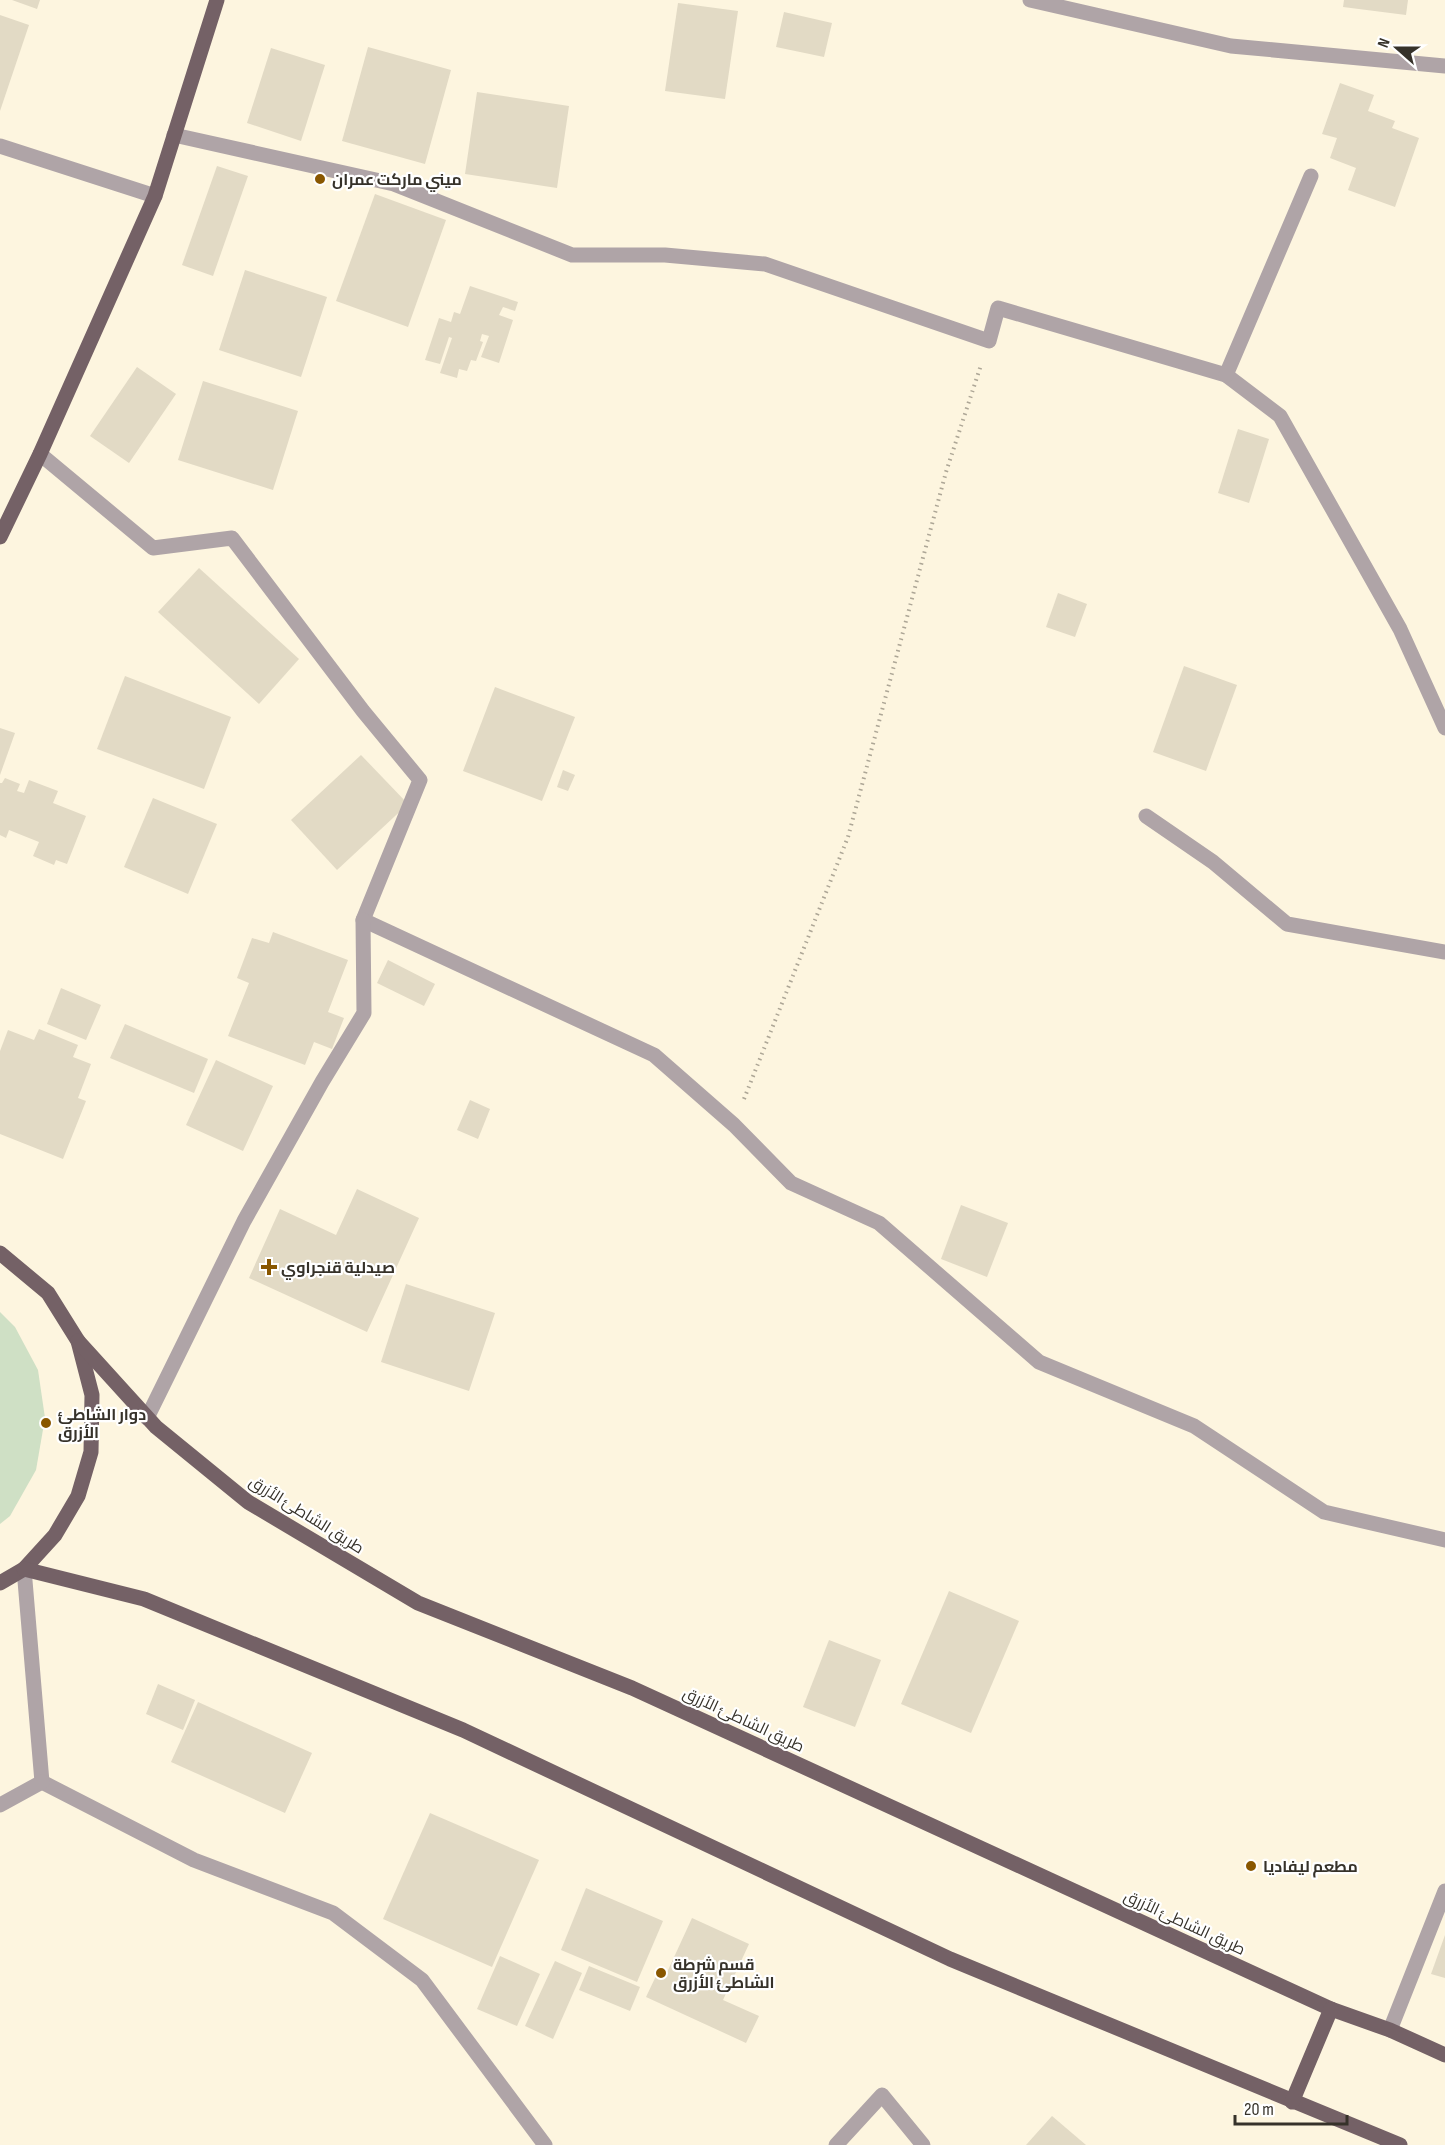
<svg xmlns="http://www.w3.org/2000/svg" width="1445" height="2145" font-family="'Sofia Sans Condensed',Cairo,sans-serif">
	<rect width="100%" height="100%" fill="#fdf5df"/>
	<!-- green -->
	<polygon fill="#cfe0c5" points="0,1312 15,1327 38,1370 45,1418 36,1470 10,1516 0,1524"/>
	<!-- building -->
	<g fill="#e2dac5">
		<polygon points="12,0 40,0 37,9"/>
		<polygon points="1344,0 1408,0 1406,15 1343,7"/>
		<polygon points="678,3 738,11 725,99 665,91"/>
		<polygon points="784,12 832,23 824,57 776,47"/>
		<polygon points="0,15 29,25 0,111"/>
		<polygon points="368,47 451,70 425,164 342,141"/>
		<polygon points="271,48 325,65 301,141 247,123"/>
		<polygon points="1340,83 1374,95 1368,111 1395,121 1392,128 1419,138 1395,207 1348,190 1356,168 1330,158 1337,138 1322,134"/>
		<polygon points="477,92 569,106 557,188 465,174"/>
		<polygon points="217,166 248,176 213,276 182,265"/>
		<polygon points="375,194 446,220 408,327 336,301"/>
		<polygon points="245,270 327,297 301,377 219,350"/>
		<polygon points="470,286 518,302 515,311 503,307 499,315 513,320 499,363 481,357 489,336 482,334 480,341 483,342 476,361 471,360 467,371 459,369 457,378 440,373 452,338 449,337 440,364 425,360 439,318 451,322 454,312 460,314"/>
		<polygon points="137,367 176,394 129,463 90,436"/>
		<polygon points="203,381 298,411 273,490 178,460"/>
		<polygon points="1238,429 1269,439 1249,503 1218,493"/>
		<polygon points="199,568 299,659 259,704 158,612"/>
		<polygon points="1058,593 1087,604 1075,637 1046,627"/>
		<polygon points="1184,666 1237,685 1206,771 1153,752"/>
		<polygon points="125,676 231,717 204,789 97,749"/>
		<polygon points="495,687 575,717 542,801 463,771"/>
		<polygon points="0,728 15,733 0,775"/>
		<polygon points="361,755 408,804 337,870 291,820"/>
		<polygon points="563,770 575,775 568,791 557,787"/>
		<polygon points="5,778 20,784 17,791 24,793 29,780 58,791 53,803 86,816 67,864 56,860 54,865 33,856 39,842 9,830 6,838 0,835 0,783 2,783"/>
		<polygon points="153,798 217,824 188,894 124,867"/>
		<polygon points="273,932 348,960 328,1012 344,1018 332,1049 314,1042 305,1065 228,1036 249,983 237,978 252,938 269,943"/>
		<polygon points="388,960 435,984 424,1006 377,983"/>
		<polygon points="61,988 101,1005 86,1040 47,1024"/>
		<polygon points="125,1024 208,1059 194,1093 110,1058"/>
		<polygon points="39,1029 78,1045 73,1057 91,1064 78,1098 86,1101 63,1159 0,1134 0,1051 8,1030 34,1040"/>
		<polygon points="216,1060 273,1086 243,1151 186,1125"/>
		<polygon points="470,1100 490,1109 478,1139 457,1130"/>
		<polygon points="357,1189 419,1218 367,1332 249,1278 280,1209 336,1235"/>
		<polygon points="961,1205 1008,1223 987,1277 941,1259"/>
		<polygon points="406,1284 495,1313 469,1391 381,1362"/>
		<polygon points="949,1591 1019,1621 971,1733 901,1704"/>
		<polygon points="829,1640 881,1660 855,1727 803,1707"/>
		<polygon points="158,1684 195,1700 183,1730 146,1714"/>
		<polygon points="198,1702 312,1753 285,1813 171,1762"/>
		<polygon points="430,1813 539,1860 492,1967 383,1919"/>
		<polygon points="586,1888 663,1921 637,1982 561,1950"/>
		<polygon points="692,1918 749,1944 723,2000 759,2016 746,2043 646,1997 656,1976 664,1979"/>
		<polygon points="1445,1935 1445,1978 1431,1974"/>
		<polygon points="500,1956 540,1974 517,2026 477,2009"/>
		<polygon points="555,1961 582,1973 553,2039 525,2026"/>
		<polygon points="589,1966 640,1987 630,2011 579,1990"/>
		<polygon points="1052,2116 1086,2145 1026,2145"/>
	</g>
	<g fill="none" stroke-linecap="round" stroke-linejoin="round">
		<!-- path -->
		<polyline stroke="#ada696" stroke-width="4" stroke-dasharray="1.5 4.5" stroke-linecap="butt" points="744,1099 848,837 946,472 981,365"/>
		<!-- minor -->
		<g stroke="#afa4a7" stroke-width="15">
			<polyline points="1030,0 1231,46 1445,66"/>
			<polyline points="174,135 394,184 572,255 665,255 765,264 989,341 998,308 1226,375 1280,416 1400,629 1445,728"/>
			<polyline points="0,146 155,196"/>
			<polyline points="1226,375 1311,176"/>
			<polyline points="40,454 153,548 232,538 363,711 420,780 363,920 654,1055 734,1125 791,1183 879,1223 1039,1362 1194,1426 1324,1512 1445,1540"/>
			<polyline points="1146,816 1213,862 1287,924 1445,952"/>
			<polyline points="147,1418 244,1221 322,1082 364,1013 363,920"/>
			<polyline points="24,1569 42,1782 194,1860 333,1913 422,1980 545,2145"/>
			<polyline points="0,1805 42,1782"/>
			<polyline points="1390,2030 1445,1891"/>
			<polyline points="836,2145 882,2095 923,2145"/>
		</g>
		<!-- major -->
		<g stroke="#746166" stroke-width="15">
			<polyline points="0,537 40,454 155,196 217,0"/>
			<polyline points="0,1253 48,1293 78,1341 92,1395 91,1452 78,1496 55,1535 24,1569 0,1583"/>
			<polyline points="78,1341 156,1427 248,1502 418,1603 632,1688 1331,2009 1390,2030 1445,2055"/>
			<polyline points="24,1569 144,1599 463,1730 950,1959 1400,2145"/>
			<polyline points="1292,2102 1331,2009"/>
		</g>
	</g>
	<!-- markers -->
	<g fill="#895700" stroke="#fff" stroke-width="2">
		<circle cx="320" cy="179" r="6"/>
		<path d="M266 1258h6v6h6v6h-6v6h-6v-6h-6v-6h6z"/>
		<circle cx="46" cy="1423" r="6"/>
		<circle cx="1251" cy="1866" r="6"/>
		<circle cx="661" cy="1973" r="6"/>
	</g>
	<g text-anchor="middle" stroke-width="4.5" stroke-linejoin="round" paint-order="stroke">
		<!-- poi labels -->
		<g font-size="16" font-weight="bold" fill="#36322a" stroke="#fff" text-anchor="start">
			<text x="332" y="185">ميني ماركت عمران</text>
			<text x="281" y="1273">صيدلية قنجراوي</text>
			<text x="58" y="1420">دوار الشاطئ<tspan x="58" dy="18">الأزرق</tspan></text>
			<text x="1263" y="1872">مطعم ليفاديا</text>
			<text x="673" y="1970">قسم شرطة<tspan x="673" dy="18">الشاطئ الأزرق</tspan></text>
		</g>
		<!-- street labels -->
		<g font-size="16" fill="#36322a" stroke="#fff">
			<text transform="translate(307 1514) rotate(32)" y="6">طريق الشاطئ الأزرق</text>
			<text transform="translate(744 1719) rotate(25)" y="6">طريق الشاطئ الأزرق</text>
			<text transform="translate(1185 1922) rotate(25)" y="6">طريق الشاطئ الأزرق</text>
		</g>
	</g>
	<!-- north arrow -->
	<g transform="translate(1397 48) rotate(291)" stroke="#ffffff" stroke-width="4.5" paint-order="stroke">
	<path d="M0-4.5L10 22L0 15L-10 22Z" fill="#36322a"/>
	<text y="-9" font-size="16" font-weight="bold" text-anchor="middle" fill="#36322a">N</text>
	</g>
	<!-- scale -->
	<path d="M1235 2115v9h112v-9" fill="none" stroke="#36322a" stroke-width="3"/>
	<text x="1244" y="2115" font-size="18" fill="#36322a" stroke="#ffffff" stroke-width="4.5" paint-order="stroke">20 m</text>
</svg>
